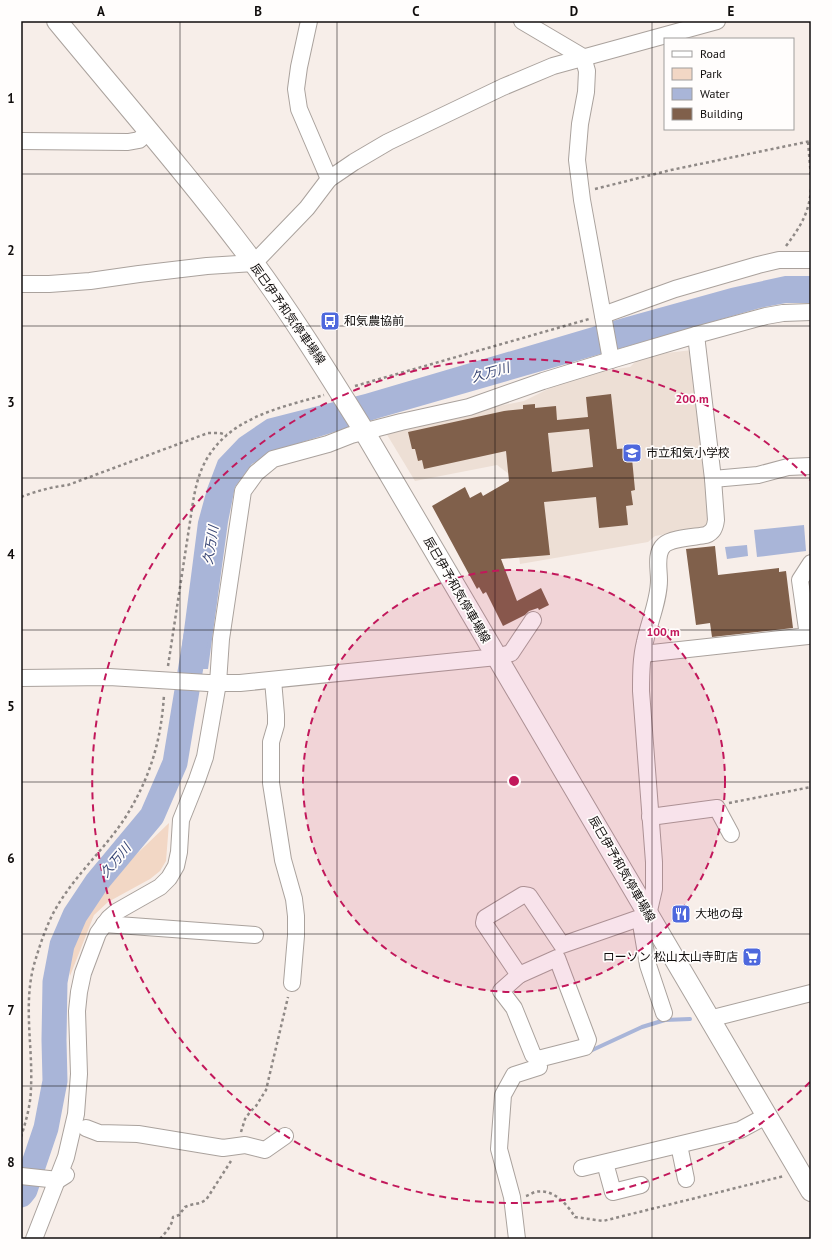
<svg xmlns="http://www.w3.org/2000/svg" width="832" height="1260" font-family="'PT Sans','Noto Sans JP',sans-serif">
	<rect width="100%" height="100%" fill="#f7eee9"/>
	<!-- built -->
	<polygon fill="#eddfd5" points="692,350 712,526 655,536 648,542 520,564 509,474 497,465 415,481 386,433 441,418 524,401 576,375 630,367 641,356"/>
	<!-- green -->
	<polygon fill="#f2d7c5" points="169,823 166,861 160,871 150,879 108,902 94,915 70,976 68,961 71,945 82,915 98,894 121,869"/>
	<!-- water -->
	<g fill="#a9b5d8">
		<polygon points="785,276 811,276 811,303 786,303 760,308 379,418 277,450 252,464 235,487 228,522 208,669 179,669 198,522 207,489 218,460 239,438 267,419 365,394 623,318 731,288"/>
		<polygon points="804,525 806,551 757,557 754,530"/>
		<polygon points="747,545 748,556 727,559 725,547"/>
	</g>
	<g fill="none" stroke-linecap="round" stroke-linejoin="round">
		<!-- stream -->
		<polyline stroke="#a9b5d8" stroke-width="4" points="588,1052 642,1027 665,1020 690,1019"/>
		<!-- river -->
		<polyline stroke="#a9b5d8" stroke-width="25" points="21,1195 25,1190 46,1128 55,1081 54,1040 55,982 62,945 75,915 97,882 152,816 175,763 196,636"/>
	</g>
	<!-- building -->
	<g fill="#80604b" fill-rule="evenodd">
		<path d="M611,394l6,55 14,-1 4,42 -4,1 2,14 -7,1 2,19 -29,3 -3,-31 -52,5 6,53 -49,4 16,42 24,-13 8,17 -10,5 -1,-2 -9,3 -4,4 -22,11 -17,-34 -3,2 -4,-7 -2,2 -45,-83 33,-19 5,11 11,-6 2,4 26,-15 -3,-30 -82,18 -2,-9 -4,1 -3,-12h-3l-4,-17 96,-21 19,-2v-4l12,-1v4l21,-2 1,14 31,-3 -2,-20zM589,429l4,38 -41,5 -4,-39z"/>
		<polygon points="715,546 718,575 779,568 779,572 786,571 793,628 712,637 710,623 696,625 686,549"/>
	</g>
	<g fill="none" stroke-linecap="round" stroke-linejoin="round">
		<!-- minor casing -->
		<g stroke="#aaa29d" stroke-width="18">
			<g id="minor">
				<polyline points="309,21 299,67 296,89 299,109 329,179"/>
				<polyline points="522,21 583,57 587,71 586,92 580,124 577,160 582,200 611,360"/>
				<polyline points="21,141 128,142 139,140 149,131"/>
				<polyline points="21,284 49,284 90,281 139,274 207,266 254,263 307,208 329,179 354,162 388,142 503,87 553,66 717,21"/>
				<polyline points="603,315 675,289 758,265 779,260 811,260"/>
				<polyline points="713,479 758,475 788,467 811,466"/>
				<polyline points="643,654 808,636 800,580 811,563"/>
				<polyline points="21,678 109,677 208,683 240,683 497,657 511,653 533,620"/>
				<polyline points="273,680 276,715 276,725 271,742 271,783 283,860 294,899 296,916 296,936 292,983"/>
				<polyline points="650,817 717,808 731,834"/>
				<polyline points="640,918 648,965 664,1013"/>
				<polyline points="104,924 255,935"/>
				<polyline points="519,975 501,991 514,1008 533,1055 538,1059"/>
				<polyline points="709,1019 811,993"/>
				<polyline points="86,1128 99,1133 138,1134 223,1148 245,1145 265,1150 285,1136"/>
				<polyline points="679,1145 686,1179"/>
				<polyline points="605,1163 613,1192 641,1185"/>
				<polyline points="582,1168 740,1130 766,1116"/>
				<polyline points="21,1176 58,1180 66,1175"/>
				<polyline points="34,1239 66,1157 76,1114 79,1074 77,1011 79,992 83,973 98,933 109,918 116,912 160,887 169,878 176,866 179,852 181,820 197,780 205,757 218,683 221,639 243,491 256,473 273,459 328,444 351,435 401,422 469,407 543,381 611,360 696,335 766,316 783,313 811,312"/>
				<path d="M517,1239l-5,-42 -13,-48 4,-54 11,-20 25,-8 -1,-8 47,-12 3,-7 -31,-82 -38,17 -35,-52 1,-5 38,-23 6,1 33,49 86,-30 6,-26v-27l-13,-171c0,-17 0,-33 4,-49 4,-20 14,-41 14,-62 0,-11 -4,-27 5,-35 7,-7 32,-8 42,-10 7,-3 9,-7 10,-15l-3,-41 -17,-144"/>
			</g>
		</g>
		<!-- major casing -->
		<g stroke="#aaa29d" stroke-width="22">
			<path id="major" d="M57,21c66,80 134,158 196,241 39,53 73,108 108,164l450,765"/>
		</g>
		<!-- path -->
		<g stroke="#8f8986" stroke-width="2.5" stroke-dasharray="3 3" stroke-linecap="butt">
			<polyline points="808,142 811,177"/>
			<polyline points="595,189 671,170 811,141"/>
			<path d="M786,246c14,-19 23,-32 25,-57"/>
			<polyline points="355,386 589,319"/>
			<path d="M21,497c16,-6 30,-10 47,-12l140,-52h12l7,2"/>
			<path d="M168,666l25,-164c2,-12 5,-26 11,-38 23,-46 75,-56 120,-69"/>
			<polyline points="729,803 811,787"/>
			<polyline points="241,1132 245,1119 250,1112 256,1106 266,1090 288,997"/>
			<path d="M21,1137c5,-16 10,-33 10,-50 2,-43 -9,-87 5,-129 5,-16 11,-34 19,-48 19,-34 49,-60 70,-92 25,-40 36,-76 39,-123"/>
			<path d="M526,1196c3,-1 6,-3 9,-4 18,-4 32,12 40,25l28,4 181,-45"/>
			<path d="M160,1239c6,-7 12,-13 13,-22l6,-2 6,-8 5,-2 10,-2 6,-3 25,-39"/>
		</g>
		<!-- minor -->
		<use href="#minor" stroke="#fff" stroke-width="16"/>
		<!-- major -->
		<use href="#major" stroke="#fff" stroke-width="20"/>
	</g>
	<!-- grid -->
	<path fill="none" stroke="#100d0c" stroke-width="1" stroke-opacity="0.55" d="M180,21v1218M337,21v1218M495,21v1218M652,21v1218M21,174h790M21,326h790M21,478h790M21,630h790M21,782h790M21,934h790M21,1086h790"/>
	<!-- distance rings -->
	<circle cx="514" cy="781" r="211" fill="#c2185b" fill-opacity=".12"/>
	<g fill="none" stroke="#c2185b" stroke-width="2" stroke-dasharray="7 5">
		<circle cx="514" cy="781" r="211"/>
		<path d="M810 1082A422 422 0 1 1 810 480"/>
	</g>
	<!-- icons -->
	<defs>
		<g id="bus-square" transform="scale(1)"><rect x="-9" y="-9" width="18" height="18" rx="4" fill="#4e68dd" stroke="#fffdfc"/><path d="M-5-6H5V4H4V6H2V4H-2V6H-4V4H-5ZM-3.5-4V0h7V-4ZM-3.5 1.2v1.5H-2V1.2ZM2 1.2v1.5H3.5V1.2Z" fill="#fff"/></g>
		<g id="school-square" transform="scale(1)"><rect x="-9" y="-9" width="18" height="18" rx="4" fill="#4e68dd" stroke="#fffdfc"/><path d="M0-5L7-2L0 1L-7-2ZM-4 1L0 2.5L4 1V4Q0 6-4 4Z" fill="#fff"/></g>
		<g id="restaurant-square" transform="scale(1)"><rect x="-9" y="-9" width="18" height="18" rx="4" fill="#4e68dd" stroke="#fffdfc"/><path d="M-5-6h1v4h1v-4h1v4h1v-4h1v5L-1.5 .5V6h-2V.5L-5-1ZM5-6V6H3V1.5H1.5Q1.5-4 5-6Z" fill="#fff"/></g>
		<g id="supermarket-square" transform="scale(1)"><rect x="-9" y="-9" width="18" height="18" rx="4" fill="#4e68dd" stroke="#fffdfc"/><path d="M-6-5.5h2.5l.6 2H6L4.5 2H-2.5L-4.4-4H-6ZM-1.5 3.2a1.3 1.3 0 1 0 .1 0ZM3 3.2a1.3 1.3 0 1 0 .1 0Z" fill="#fff"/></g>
	</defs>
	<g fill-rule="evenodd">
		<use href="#bus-square" x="330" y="321"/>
		<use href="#school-square" x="632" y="453"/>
		<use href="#restaurant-square" x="681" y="914"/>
		<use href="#supermarket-square" x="752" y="957"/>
	</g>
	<g text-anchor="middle" stroke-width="3.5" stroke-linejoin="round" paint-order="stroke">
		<!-- street labels -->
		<g font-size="12" fill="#100d0c" stroke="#fffdfc">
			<text transform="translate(288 314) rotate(55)" y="4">辰巳伊予和気停車場線</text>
			<text transform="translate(457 590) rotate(60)" y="4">辰巳伊予和気停車場線</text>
			<text transform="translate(622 869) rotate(60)" y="4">辰巳伊予和気停車場線</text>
		</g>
		<!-- poi labels -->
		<g font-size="12" fill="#100d0c" stroke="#fffdfc" text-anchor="start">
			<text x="344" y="325">和気農協前</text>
			<text x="646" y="457">市立和気小学校</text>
			<text x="695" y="918">大地の母</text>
			<text x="738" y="961" text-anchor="end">ローソン 松山太山寺町店</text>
		</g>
		<!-- water labels -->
		<g font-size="13" font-style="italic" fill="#374574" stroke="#fffdfc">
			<text transform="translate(490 372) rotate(-16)" y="5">久万川</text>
			<text transform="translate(210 545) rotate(-81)" y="5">久万川</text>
			<text transform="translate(115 860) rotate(-50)" y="5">久万川</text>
		</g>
	</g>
	<circle cx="514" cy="781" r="6" fill="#c2185b" stroke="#fffdfc" stroke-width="2"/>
	<g font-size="12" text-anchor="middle" font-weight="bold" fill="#c2185b" stroke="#fffdfc" stroke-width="3.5" stroke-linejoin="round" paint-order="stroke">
		<text x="692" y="403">200 m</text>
		<text x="663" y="636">100 m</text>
	</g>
	<!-- border -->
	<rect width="832" height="1260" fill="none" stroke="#fffdfc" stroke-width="44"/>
	<!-- legend -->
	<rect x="664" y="38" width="130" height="92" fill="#fffdfc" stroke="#9f9d9c"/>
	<rect x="672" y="51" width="20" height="6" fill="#ffffff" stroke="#9f9d9c"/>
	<text x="700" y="58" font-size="12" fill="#100d0c">Road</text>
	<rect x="672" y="68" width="20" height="12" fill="#f2d7c5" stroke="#9f9d9c"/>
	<text x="700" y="78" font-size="12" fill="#100d0c">Park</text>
	<rect x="672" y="88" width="20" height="12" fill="#a9b5d8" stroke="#9f9d9c"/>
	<text x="700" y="98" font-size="12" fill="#100d0c">Water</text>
	<rect x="672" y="108" width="20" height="12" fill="#80604b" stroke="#9f9d9c"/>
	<text x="700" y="118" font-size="12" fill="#100d0c">Building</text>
	<rect x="22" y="22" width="788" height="1216" fill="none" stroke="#100d0c" stroke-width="1.5"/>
	<g font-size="13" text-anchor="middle" font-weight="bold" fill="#100d0c">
		<text x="101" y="16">A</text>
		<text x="258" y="16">B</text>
		<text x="416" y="16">C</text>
		<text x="574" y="16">D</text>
		<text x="731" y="16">E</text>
		<text x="11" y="103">1</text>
		<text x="11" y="255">2</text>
		<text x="11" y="407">3</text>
		<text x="11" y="559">4</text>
		<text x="11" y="711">5</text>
		<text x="11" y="863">6</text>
		<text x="11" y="1015">7</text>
		<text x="11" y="1167">8</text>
	</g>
</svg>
